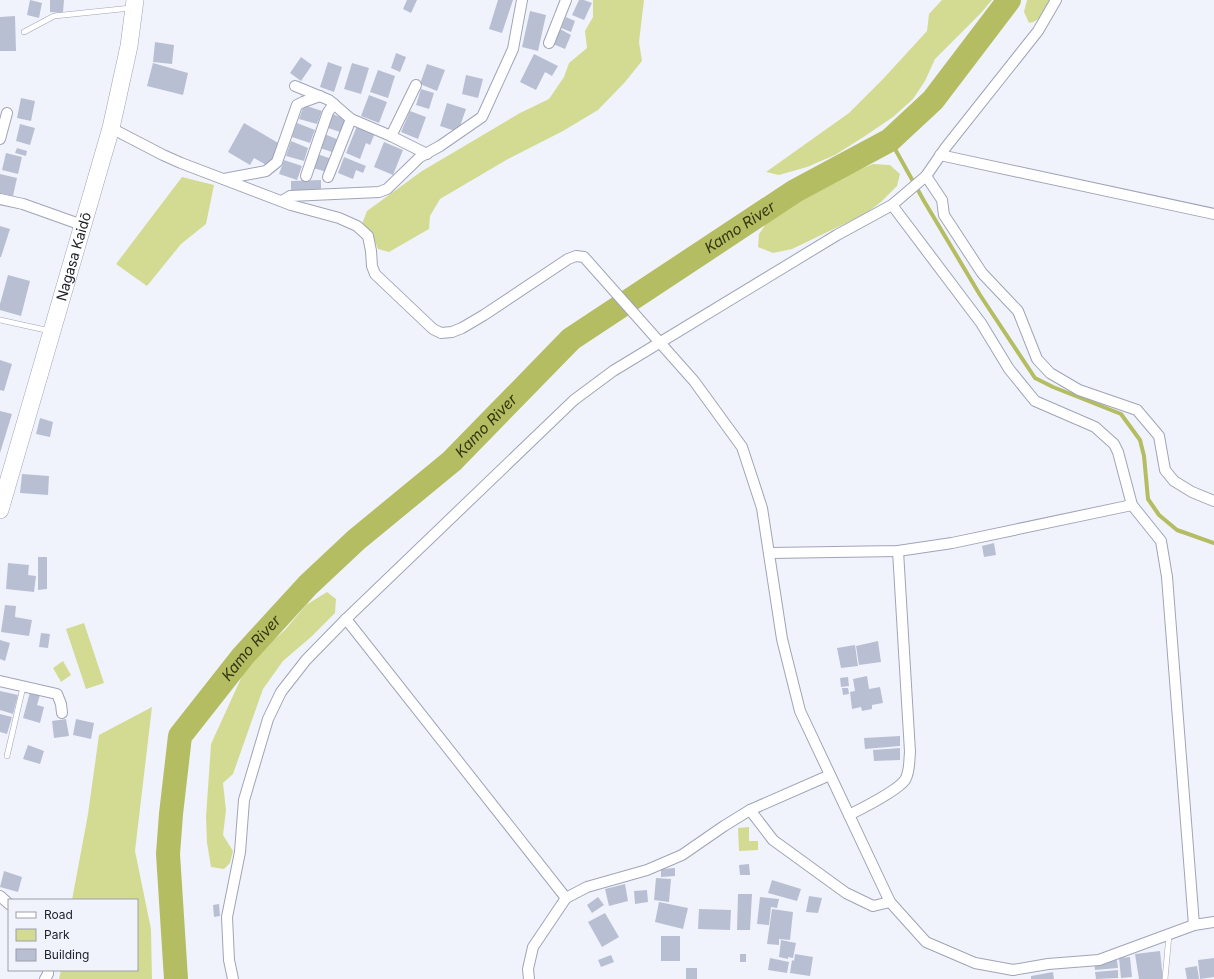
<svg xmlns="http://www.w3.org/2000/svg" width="1214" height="979" font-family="Inter,sans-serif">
	<rect width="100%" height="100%" fill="#f1f3fc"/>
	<!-- green -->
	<g fill="#d3db92">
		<polygon points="593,0 644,0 639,42 642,61 625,82 598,110 563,131 508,159 440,199 430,216 429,229 389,252 378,249 372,234 362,224 367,211 422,171 520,113 549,99 564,77 569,63 587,48 585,31 593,17"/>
		<polygon points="942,0 992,0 981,13 935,59 925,81 913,99 893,117 865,136 835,155 807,167 779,175 766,172 849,113 883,79 927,31 929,14"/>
		<path d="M1027,0h23c-4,11 -9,21 -21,23l-5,-11z"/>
		<polygon points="873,164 890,165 900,174 897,186 881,202 865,214 792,249 773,253 758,247 759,234 771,217 795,201 848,174"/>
		<polygon points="182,177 214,185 206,224 181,244 147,286 116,264"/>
		<polygon points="327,592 336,599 335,613 311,637 283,661 263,689 233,774 223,783 226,810 223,835 233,851 230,863 224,869 211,867 207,843 206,817 211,744 243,674 264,648 285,630 306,605"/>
		<polygon points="84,623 104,683 86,689 66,629"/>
		<polygon points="63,661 71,675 61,682 53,668"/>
		<polygon points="152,707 135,851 151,929 152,979 59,979 61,970 137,970 137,900 72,900 88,814 99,735"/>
		<polygon points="749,827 749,841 758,841 758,850 739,851 738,828"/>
	</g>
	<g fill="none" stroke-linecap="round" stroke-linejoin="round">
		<!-- stream -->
		<polyline stroke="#b5bd63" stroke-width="4" points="890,140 924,201 980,295 1035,378 1053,387 1121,414 1140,440 1144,456 1148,499 1159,515 1177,530 1214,543"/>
		<!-- river -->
		<path stroke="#b5bd63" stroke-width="24" id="s1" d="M176,979l-8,-125 3,-40 9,-78 63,-80 65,-71 48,-45 96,-79 119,-122 224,-148 95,-51 43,-40 76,-100"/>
	</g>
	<!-- building -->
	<g fill="#b9bfd3">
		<polygon points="30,0 42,3 39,18 27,15"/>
		<polygon points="50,0 64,0 63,13 50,12"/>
		<polygon points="407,0 417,0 411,13 403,9"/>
		<polygon points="498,0 513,0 502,33 489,29"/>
		<polygon points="579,0 584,0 592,3 584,20 572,15"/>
		<polygon points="530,11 546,15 538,51 522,47"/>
		<polygon points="15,16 16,51 0,51 0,17"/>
		<polygon points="566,17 575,21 571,32 561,28"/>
		<polygon points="560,29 571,35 565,49 553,44"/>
		<polygon points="155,42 174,45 172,64 153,62"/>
		<polygon points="396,53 406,57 400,72 391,68"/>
		<polygon points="534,54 558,66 552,76 545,72 536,90 520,82"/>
		<polygon points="301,57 312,65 301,81 290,73"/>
		<polygon points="328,62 342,67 334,92 320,87"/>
		<polygon points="153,63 188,73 183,95 147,86"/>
		<polygon points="352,63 369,68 361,94 344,89"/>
		<polygon points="427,64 445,70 437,91 420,84"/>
		<polygon points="378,70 395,76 388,98 370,92"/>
		<polygon points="466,75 483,79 478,98 462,94"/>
		<polygon points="421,89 434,93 429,109 416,105"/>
		<polygon points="369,95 387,102 379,123 361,116"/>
		<polygon points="21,98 35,101 31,121 17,118"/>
		<polygon points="447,103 466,109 458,132 440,126"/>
		<polygon points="304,105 322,111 317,124 299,119"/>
		<polygon points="410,111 426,117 418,139 401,132"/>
		<polygon points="330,113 348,120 343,133 325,127"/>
		<polygon points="244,123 280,144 268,166 254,158 250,165 228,152"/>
		<polygon points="297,123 315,130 310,143 292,137"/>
		<polygon points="20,124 35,128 30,145 16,141"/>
		<polygon points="357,126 375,133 370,145 366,143 360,159 346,153"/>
		<polygon points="322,133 339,140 335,153 317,147"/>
		<polygon points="291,141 308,148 304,161 286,156"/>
		<polygon points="384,142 403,150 393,175 374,167"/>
		<polygon points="17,148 27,151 26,156 15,153"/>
		<polygon points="6,153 22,157 18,174 2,170"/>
		<polygon points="317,154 332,159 327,172 313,168"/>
		<polygon points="344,157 366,166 363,173 356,170 353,179 338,173"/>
		<polygon points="284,160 302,166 297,180 279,174"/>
		<polygon points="0,174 17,178 13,196 0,193"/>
		<polygon points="321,180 321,190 291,191 291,181"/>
		<polygon points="0,226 10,229 1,257 0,257"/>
		<polygon points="8,275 30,281 21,316 0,310 0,304"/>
		<polygon points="0,360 12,364 4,391 0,390"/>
		<polygon points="0,411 12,414 0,453"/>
		<polygon points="40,418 53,422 50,437 36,434"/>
		<polygon points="22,474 49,476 48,495 20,493"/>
		<polygon points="994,543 996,555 984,557 982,546"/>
		<polygon points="38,557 47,557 47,589 38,590"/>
		<polygon points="8,563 29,565 28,575 36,576 34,592 6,589"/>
		<polygon points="5,605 16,606 15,617 32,620 29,636 1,632"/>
		<polygon points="41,633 50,634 48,648 39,647"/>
		<polygon points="0,640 10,643 5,661 0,659"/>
		<polygon points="878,641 881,662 859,665 856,646"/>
		<polygon points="855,645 858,666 841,668 837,648"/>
		<polygon points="867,676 869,689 880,687 883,703 872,705 872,709 862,711 861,707 852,709 850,692 855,691 853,679"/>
		<polygon points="848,677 849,686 841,687 840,678"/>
		<polygon points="842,688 848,688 849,694 843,695"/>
		<polygon points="0,691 18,695 13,714 0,710"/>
		<polygon points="30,692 40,695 37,705 44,707 40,723 23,718"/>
		<polygon points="0,714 12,717 7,734 0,732"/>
		<polygon points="66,719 69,736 54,738 52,721"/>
		<polygon points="76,719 94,723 91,739 73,735"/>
		<polygon points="900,736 900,746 865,749 864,738"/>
		<polygon points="28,745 44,751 40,764 23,759"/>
		<polygon points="900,748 900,760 874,761 873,750"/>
		<polygon points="749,864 750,875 740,875 739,865"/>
		<polygon points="675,868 675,876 661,877 661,869"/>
		<polygon points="4,871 22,877 18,892 0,887"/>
		<polygon points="656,878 671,879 669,902 654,900"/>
		<polygon points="772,880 801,889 797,901 768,893"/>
		<polygon points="625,884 628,901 609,906 605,889"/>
		<polygon points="647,890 648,902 635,904 634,891"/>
		<polygon points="738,894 752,894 750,930 737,930"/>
		<polygon points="809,896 822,898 818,913 806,912"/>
		<polygon points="598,897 604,905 592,913 587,905"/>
		<polygon points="760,897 779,899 777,908 771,907 769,925 757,924"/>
		<polygon points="659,902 688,908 683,929 655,922"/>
		<polygon points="219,904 220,916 214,917 213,905"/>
		<polygon points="699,909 731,910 730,930 698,929"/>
		<polygon points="772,909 793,912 790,940 779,939 779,945 767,944"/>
		<polygon points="605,913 619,937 602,947 588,922"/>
		<rect x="661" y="936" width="19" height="25"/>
		<polygon points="781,940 796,943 793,958 788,957 788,959 779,957"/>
		<polygon points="1160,951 1163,979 1139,979 1135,954"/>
		<rect x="740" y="954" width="6" height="8"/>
		<polygon points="795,954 813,957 810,976 790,973 792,960 794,961"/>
		<polygon points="611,955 614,962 601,967 598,960"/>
		<polygon points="1130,957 1132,977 1121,978 1119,958"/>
		<polygon points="770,958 789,962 787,973 768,970"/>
		<polygon points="1214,958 1214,977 1200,979 1198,960"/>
		<polygon points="1117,960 1118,968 1095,970 1094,962"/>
		<polygon points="1197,966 1199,979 1187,979 1185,968"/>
		<rect x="686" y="968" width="11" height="11"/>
		<polygon points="1118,970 1118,978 1096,979 1095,972"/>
		<polygon points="1053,972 1054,979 1031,979 1031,976"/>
	</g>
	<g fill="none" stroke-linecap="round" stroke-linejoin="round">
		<!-- service casing -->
		<g stroke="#9fa4b8" stroke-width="6">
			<g id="service">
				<polyline points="24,32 54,16 131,8"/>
				<polyline points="0,320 50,331"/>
				<polyline points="7,756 23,687"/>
				<polyline points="1165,979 1169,935"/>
			</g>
		</g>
		<!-- minor casing -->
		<g stroke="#9fa4b8" stroke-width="12">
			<g id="minor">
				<polyline points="549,43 566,0"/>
				<polyline points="295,86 329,100 351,119 391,136 427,154"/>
				<polyline points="111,128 163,155 181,163 291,205 339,218 357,226 368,236 371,251 372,266 375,274 433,329 441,333 452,332 462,328 484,315 568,259 576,256 584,257 694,381 742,447 762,508 782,639 800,711 890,902 926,942 975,963 1013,970 1048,964 1099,960 1194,925 1214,922"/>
				<polyline points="391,136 416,85"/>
				<polyline points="0,139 7,113"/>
				<polyline points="940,155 1214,214"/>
				<polyline points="306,176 328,112 334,104"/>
				<polyline points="926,176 942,200 944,215 982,273 1018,311 1037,359 1050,373 1079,390 1137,410 1159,436 1165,470 1174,481 1192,492 1214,501"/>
				<polyline points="328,177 351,119"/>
				<polyline points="224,179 266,171 277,162 297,105 303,102 320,96"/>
				<polyline points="0,199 23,204 82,225"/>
				<polyline points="282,201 290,196 379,192 387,189 420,157 440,146 482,117 513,49 522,0"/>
				<polyline points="892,205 981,323 1009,369 1035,401 1095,427 1114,444 1118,452 1132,505 1161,541 1167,577 1194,925"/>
				<polyline points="770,553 898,551 952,543 1132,505"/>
				<polyline points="346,619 566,898"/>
				<polyline points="0,681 57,694 61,704 62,713"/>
				<polyline points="750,810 773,840 846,893 873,906 890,902"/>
				<path d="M849,815c14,-7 48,-24 56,-35 5,-8 4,-19 5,-28l-12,-201"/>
				<polyline points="0,896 9,904"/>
				<polyline points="45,979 48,974 48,970"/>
				<polyline points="233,979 229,960 227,917 240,852 244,800 268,719 281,692 306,660 346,619 574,400 613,371 837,235 892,205 926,176 946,147 1038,31 1056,0"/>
				<polyline points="529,979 528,969 533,947 566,898 587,887 647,870 682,855 724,826 750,810 830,775"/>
			</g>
		</g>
		<!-- primary casing -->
		<g stroke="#9fa4b8" stroke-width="18">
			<g id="primary">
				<path id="s2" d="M0,510l111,-382 18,-82 6,-46"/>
			</g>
		</g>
		<!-- service -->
		<use href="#service" stroke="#fff" stroke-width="5"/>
		<!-- minor -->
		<use href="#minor" stroke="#fff" stroke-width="10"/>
		<!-- primary -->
		<use href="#primary" stroke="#fff" stroke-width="17"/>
	</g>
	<g text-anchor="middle" stroke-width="4" stroke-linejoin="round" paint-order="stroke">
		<!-- street labels -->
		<g font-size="14" fill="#21232b" stroke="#f1f3fc">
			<text dy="5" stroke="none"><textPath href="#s2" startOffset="264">Nagasa Kaidō</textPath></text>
		</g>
		<!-- water labels -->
		<g font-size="15" font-style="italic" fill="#32350e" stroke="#f1f3fc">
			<text dy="5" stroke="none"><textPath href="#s1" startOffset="1005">Kamo River</textPath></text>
			<text dy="5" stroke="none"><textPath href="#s1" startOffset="681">Kamo River</textPath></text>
			<text dy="5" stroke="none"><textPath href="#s1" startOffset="357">Kamo River</textPath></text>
		</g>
	</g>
	<!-- legend -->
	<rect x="8" y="899" width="130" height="72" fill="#f1f3fc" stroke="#9ea0a8"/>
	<rect x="16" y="912" width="20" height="6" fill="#ffffff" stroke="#9ea0a8"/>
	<text x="44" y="919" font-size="12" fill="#21232b">Road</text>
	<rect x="16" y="929" width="20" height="12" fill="#d3db92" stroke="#9ea0a8"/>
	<text x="44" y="939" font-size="12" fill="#21232b">Park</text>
	<rect x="16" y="949" width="20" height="12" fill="#b9bfd3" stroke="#9ea0a8"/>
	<text x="44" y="959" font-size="12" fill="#21232b">Building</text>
</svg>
